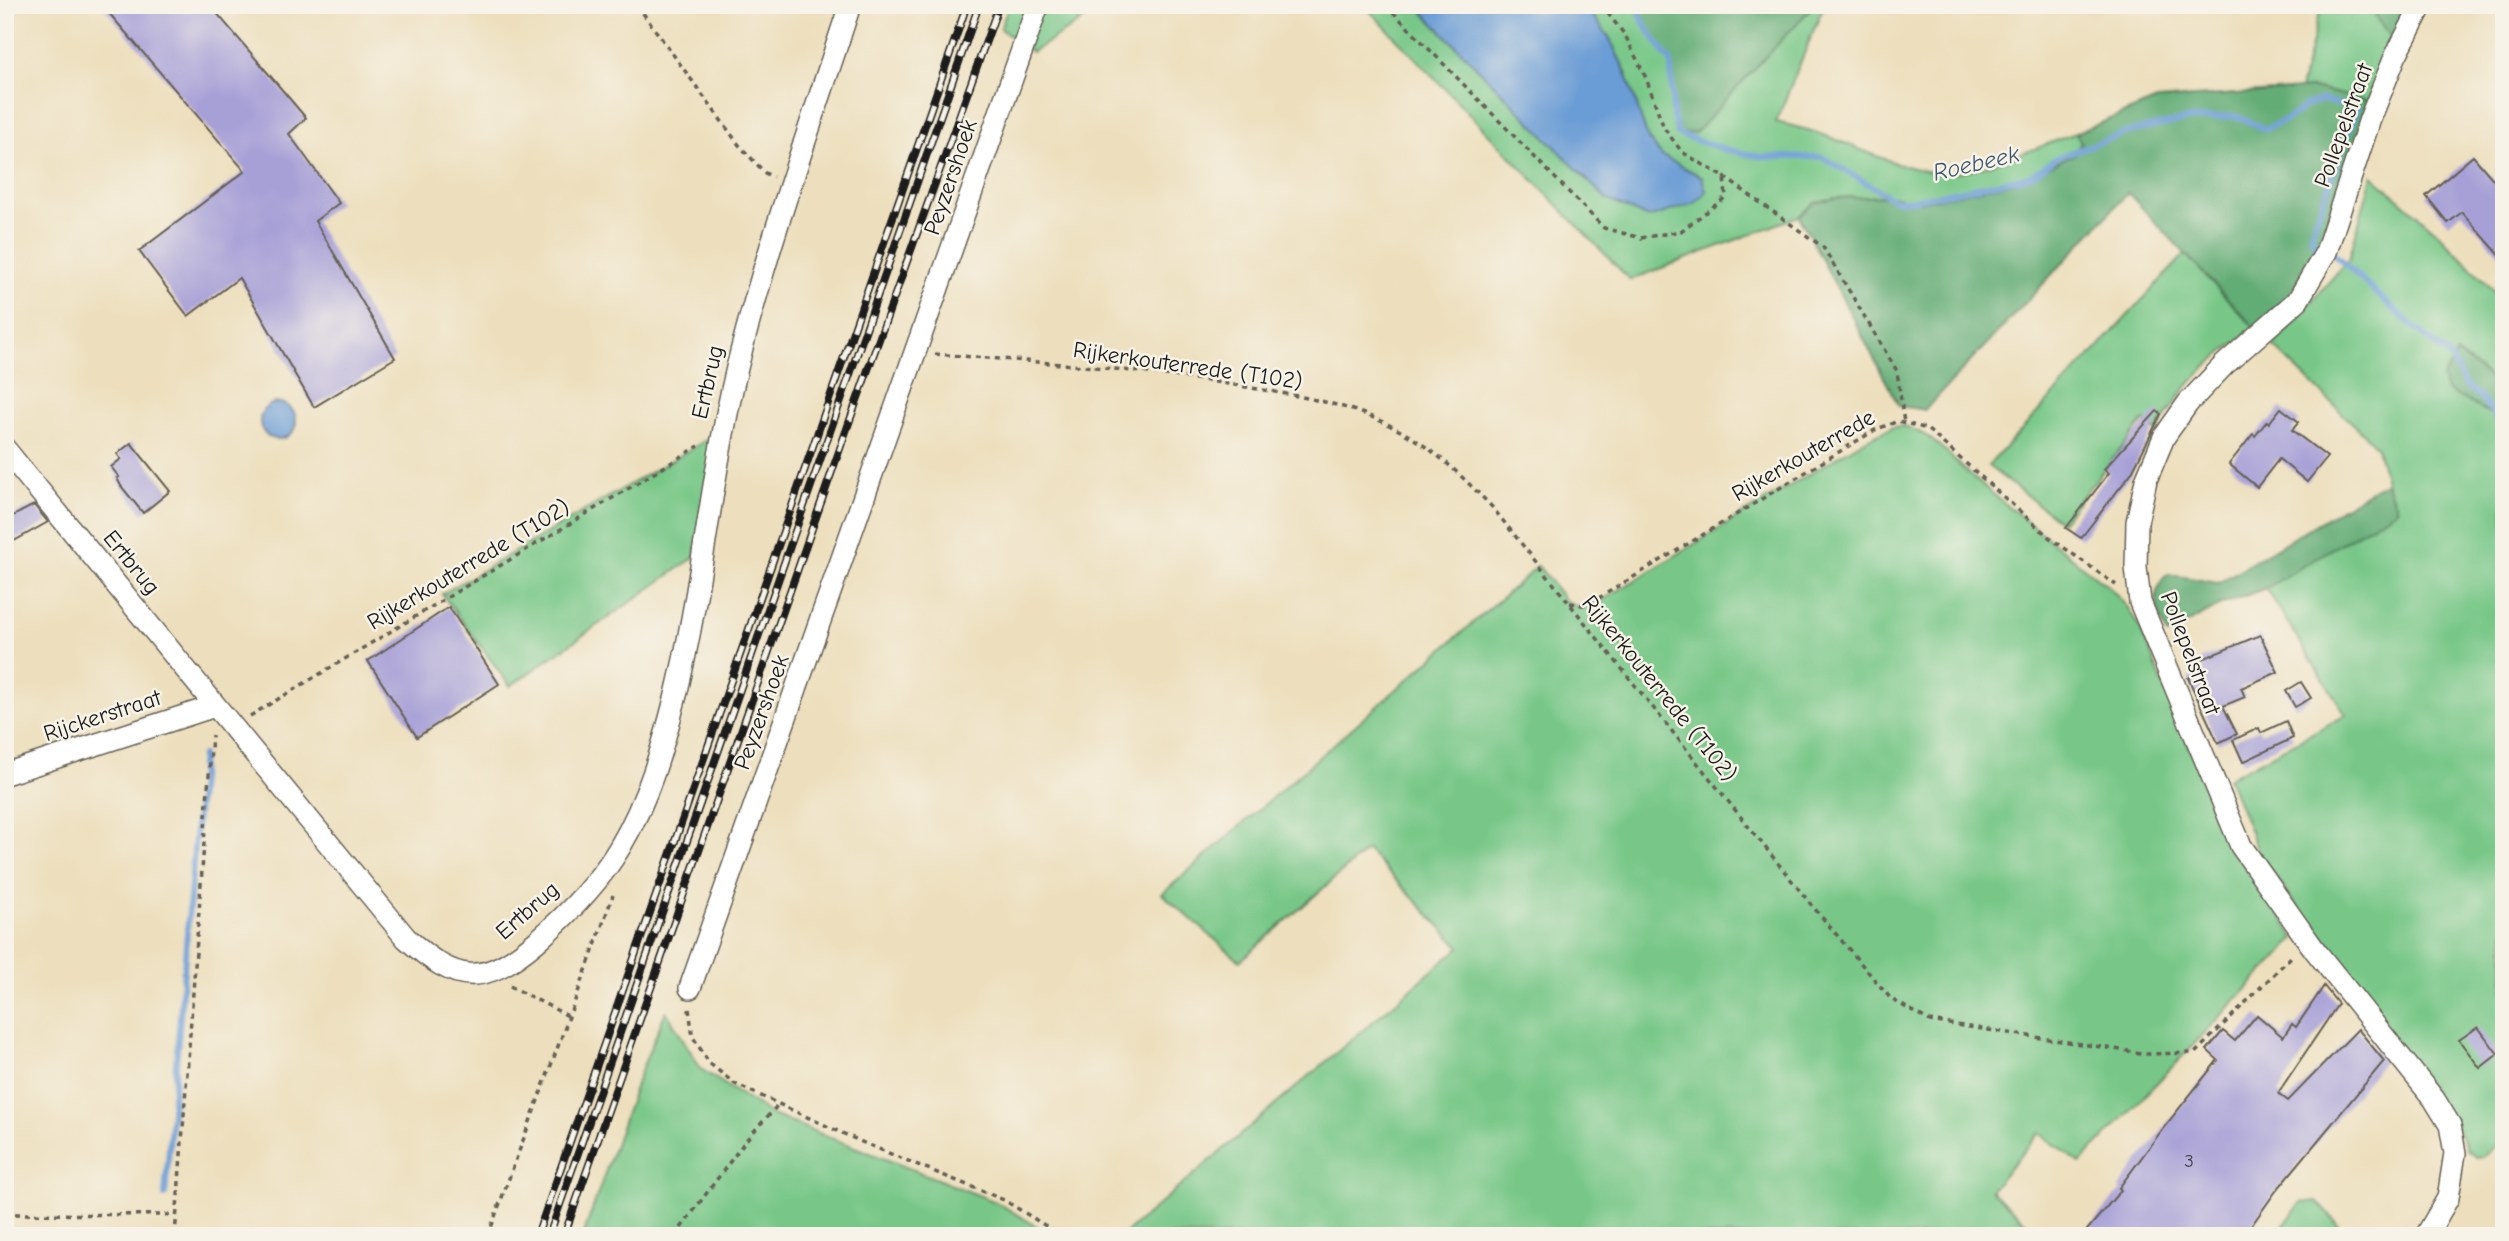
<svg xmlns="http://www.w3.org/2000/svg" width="2509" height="1241" font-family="'Comic Neue',sans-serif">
	<rect width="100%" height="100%" fill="#f7f3e8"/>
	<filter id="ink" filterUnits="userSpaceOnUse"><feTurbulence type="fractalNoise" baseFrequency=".0143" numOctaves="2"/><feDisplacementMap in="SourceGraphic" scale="14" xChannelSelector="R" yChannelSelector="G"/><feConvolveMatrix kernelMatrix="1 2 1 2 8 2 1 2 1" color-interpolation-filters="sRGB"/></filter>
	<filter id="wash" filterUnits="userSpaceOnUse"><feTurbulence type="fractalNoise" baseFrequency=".00686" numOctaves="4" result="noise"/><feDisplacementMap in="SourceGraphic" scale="28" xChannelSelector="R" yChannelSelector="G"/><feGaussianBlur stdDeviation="1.57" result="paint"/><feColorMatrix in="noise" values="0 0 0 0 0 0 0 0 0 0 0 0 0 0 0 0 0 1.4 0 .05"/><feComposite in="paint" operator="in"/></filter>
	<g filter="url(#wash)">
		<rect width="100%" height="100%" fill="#eddfbd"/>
		<!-- green -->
		<g fill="#78c788" stroke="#4a7252" stroke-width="2">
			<polygon points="1009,5 1107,5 1032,52 1000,29"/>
			<path d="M1364,5h52l190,194 96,-22 -40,-21 -14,-17 -21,-64 -18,-38 -25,-32h52l10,22 25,35 2,53 141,-110h10l-48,117c14,3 28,7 42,11 38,13 89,40 129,40 33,0 96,-28 129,-40l5,10 -6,11 -60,28 -95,20 -27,-6 -58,2 -21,5 -15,13 -169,64z"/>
			<polygon points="2321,5 2375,5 2376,18 2394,40 2369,101 2313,88 2300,89"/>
			<polygon points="2372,175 2437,232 2504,301 2504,388 2458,354 2447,390 2495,416 2504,428 2504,1138 2484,1156 2476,1157 2467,1150 2456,1125 2260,856 2228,778 2346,715 2266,588 2397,509 2386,482 2377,447 2273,346 2349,259"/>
			<path d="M2185,254l70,74c-45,34 -71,53 -98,104l-13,-11 -83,101 -73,-56z"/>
			<path d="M1903,426c32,8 49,34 73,54 45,37 90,73 135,109l17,19 13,22 69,169 85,140 -215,224 -41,-30 -48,57 50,46h-919l338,-289 -93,-97 -127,111 -78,-67 376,-328 27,34 14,8 17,-4 269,-164 28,-13z"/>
			<polygon points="715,435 695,557 510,686 442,594"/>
			<polygon points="666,1011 701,1069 772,1115 996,1202 1053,1236 583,1236 640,1073"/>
			<polygon points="2317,1201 2348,1236 2276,1236 2301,1203"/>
		</g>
		<!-- forest -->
		<g fill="#62ac74" stroke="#3f6448" stroke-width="2">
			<polygon points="1636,5 1681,5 1684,8 1686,5 1814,5 1695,133 1678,134 1673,115 1670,62 1646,27"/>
			<polygon points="2375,5 2414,5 2394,40 2376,18"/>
			<polygon points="2312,88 2369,101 2314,257 2288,297 2255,328 2128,193 1925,410 1899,406 1799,216 1814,203 1835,198 1893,196 1920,202 2015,182 2075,154 2081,143 2076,133 2157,100"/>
			<polygon points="2457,354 2504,388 2504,428 2495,416 2446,390 2442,378"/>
			<path d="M2386,482l11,28 -131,78 -43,16 -56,31c-8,-21 -20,-44 1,-61l50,9z"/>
		</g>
		<!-- water -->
		<g fill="#6a9cd5" stroke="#435c78" stroke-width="2">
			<polygon points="1416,5 1584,5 1609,37 1627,75 1648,139 1662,156 1702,177 1706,192 1695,203 1648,218 1606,199"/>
			<circle cx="278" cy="421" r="18"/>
		</g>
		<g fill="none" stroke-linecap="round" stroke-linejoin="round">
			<!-- stream -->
			<g stroke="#6a9cd5" stroke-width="6">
				<polyline points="1636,5 1646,27 1671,62 1673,115 1678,134 1723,149 1762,157 1822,157 1895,200 1914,200 2017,179 2032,175 2058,157 2129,132 2185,120 2235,116 2265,129 2288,119 2307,105 2322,100 2357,109 2310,236 2316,245"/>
				<polyline points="2333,253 2401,316 2450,357 2466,386 2481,398 2500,423 2504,422"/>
				<polyline points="165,1195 202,755"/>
			</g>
		</g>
		<g id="blocks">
			<!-- building -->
			<g fill="#a7a0d7">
				<polygon points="102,5 210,5 306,118 289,134 339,203 315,221 395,358 314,407 239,278 188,316 139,251 245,171"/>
				<polygon points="2473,156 2504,192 2504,260 2462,212 2448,223 2426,196"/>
				<polygon points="2281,408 2299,422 2292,430 2327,457 2307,482 2279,459 2257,487 2229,464 2253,434 2255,436 2267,421 2269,423"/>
				<polygon points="2157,411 2161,414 2132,472 2081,538 2066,528 2109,473 2104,469"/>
				<polygon points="131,443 170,491 143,513 121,486 117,478 119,477 111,467 121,459 117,454"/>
				<polygon points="34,505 48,522 5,546 5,520"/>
				<polygon points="449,607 499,684 417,737 368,661"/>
				<polygon points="2260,635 2278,672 2241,688 2245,697 2223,706 2237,734 2218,743 2188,678 2204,671 2200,660"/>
				<polygon points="2301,682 2311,698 2295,707 2286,691"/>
				<polygon points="2286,721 2293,738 2243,762 2233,740 2259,728 2261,733"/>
				<polygon points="2324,986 2338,1004 2278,1093 2288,1101 2358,1029 2384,1061 2276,1191 2244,1236 2082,1236 2121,1190 2119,1188 2165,1126 2218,1060 2207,1050 2223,1031 2235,1041 2257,1015 2283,1037 2292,1024 2296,1027"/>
				<polygon points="2478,1027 2498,1054 2480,1068 2459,1040"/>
			</g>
		</g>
	</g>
	<g filter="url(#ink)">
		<use href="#blocks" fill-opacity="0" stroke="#656054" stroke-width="2"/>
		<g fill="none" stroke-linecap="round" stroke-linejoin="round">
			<!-- minor casing -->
			<g stroke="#656054" stroke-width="24">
				<g id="minor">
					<polyline points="2422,5 2395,57 2370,119 2326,252 2298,300 2224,365 2188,403 2164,437 2146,480 2137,522 2136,567 2140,602 2241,846 2314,949 2434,1099 2450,1125 2455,1153 2448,1198 2426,1236"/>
					<path d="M5,449l401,489c51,46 76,49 130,4 31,-27 63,-59 84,-95 28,-47 43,-100 56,-152 28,-115 36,-233 66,-347 30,-116 71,-229 108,-343"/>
					<polyline points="5,774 215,706"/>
					<polyline points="690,988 1038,5"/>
				</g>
			</g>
			<!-- path -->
			<g stroke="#656054" stroke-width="3.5" stroke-dasharray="5 5" stroke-linecap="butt">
				<polyline points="637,5 739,145 765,173 773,177"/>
				<polyline points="1386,5 1604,228 1641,238 1681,231 1726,197 1724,177 1682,152 1664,128 1646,78 1625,35 1601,5"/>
				<polyline points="1724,177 1823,247 1897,371 1904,423"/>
				<path d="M935,354c104,8 209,15 311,33 46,8 96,15 139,36 46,22 72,48 107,84l317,395 82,97 39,22 217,33 48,-1 99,-99"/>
				<polyline points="1570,603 1582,605 1594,601 1875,430 1898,421 1927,429 2049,537 2116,585"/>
				<polyline points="250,716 699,446"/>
				<polyline points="510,986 570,1017"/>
				<polyline points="689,1009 693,1037 709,1063 735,1084 864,1143 1004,1200 1062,1236"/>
				<polyline points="5,1214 176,1215"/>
				<polyline points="175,1236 212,735"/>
				<path d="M488,1236c41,-114 85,-227 125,-341"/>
				<polyline points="675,1236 746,1140 778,1105"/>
			</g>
			<!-- minor -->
			<use href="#minor" stroke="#fff" stroke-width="21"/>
			<!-- rail casing -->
			<g stroke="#1c1c1c" stroke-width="8">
				<g id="rail">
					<polyline points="537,1236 967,5"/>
					<polyline points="549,1236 979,5"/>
					<polyline points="564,1236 850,420 999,5"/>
				</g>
			</g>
			<!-- rail -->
			<use href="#rail" stroke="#f7f3e8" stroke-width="5" stroke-dasharray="16" stroke-linecap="butt"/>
		</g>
	</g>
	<g text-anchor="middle" stroke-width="5" stroke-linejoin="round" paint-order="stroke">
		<!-- number labels -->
		<g font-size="19" fill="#3f3d4b">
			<text x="2189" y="1167">3</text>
		</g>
		<!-- street labels -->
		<g font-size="23" fill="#1c1c1c" stroke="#f7f3e8">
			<text transform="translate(2343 125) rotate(-70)" y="8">Pollepelstraat</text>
			<text transform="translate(950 177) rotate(-71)" y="8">Peyzershoek</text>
			<text transform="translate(1188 365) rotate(8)" y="8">Rijkerkouterrede (T102)</text>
			<text transform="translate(707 382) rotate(-77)" y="8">Ertbrug</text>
			<text transform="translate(1803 455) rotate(-30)" y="8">Rijkerkouterrede</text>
			<text transform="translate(132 562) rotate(51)" y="8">Ertbrug</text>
			<text transform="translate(468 564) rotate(-31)" y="8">Rijkerkouterrede (T102)</text>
			<text transform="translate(2191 653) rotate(69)" y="8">Pollepelstraat</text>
			<text transform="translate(1660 688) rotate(51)" y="8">Rijkerkouterrede (T102)</text>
			<text transform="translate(761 712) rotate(-70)" y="8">Peyzershoek</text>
			<text transform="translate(102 715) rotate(-18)" y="8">Rijckerstraat</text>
			<text transform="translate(527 910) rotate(-41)" y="8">Ertbrug</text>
		</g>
		<!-- water labels -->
		<g font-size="24" font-style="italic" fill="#3f566f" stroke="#f7f3e8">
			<text transform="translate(1976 163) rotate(-13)" y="8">Roebeek</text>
		</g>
	</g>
	<!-- margin -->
	<rect width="2509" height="1241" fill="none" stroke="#f7f3e8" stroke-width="28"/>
</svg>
